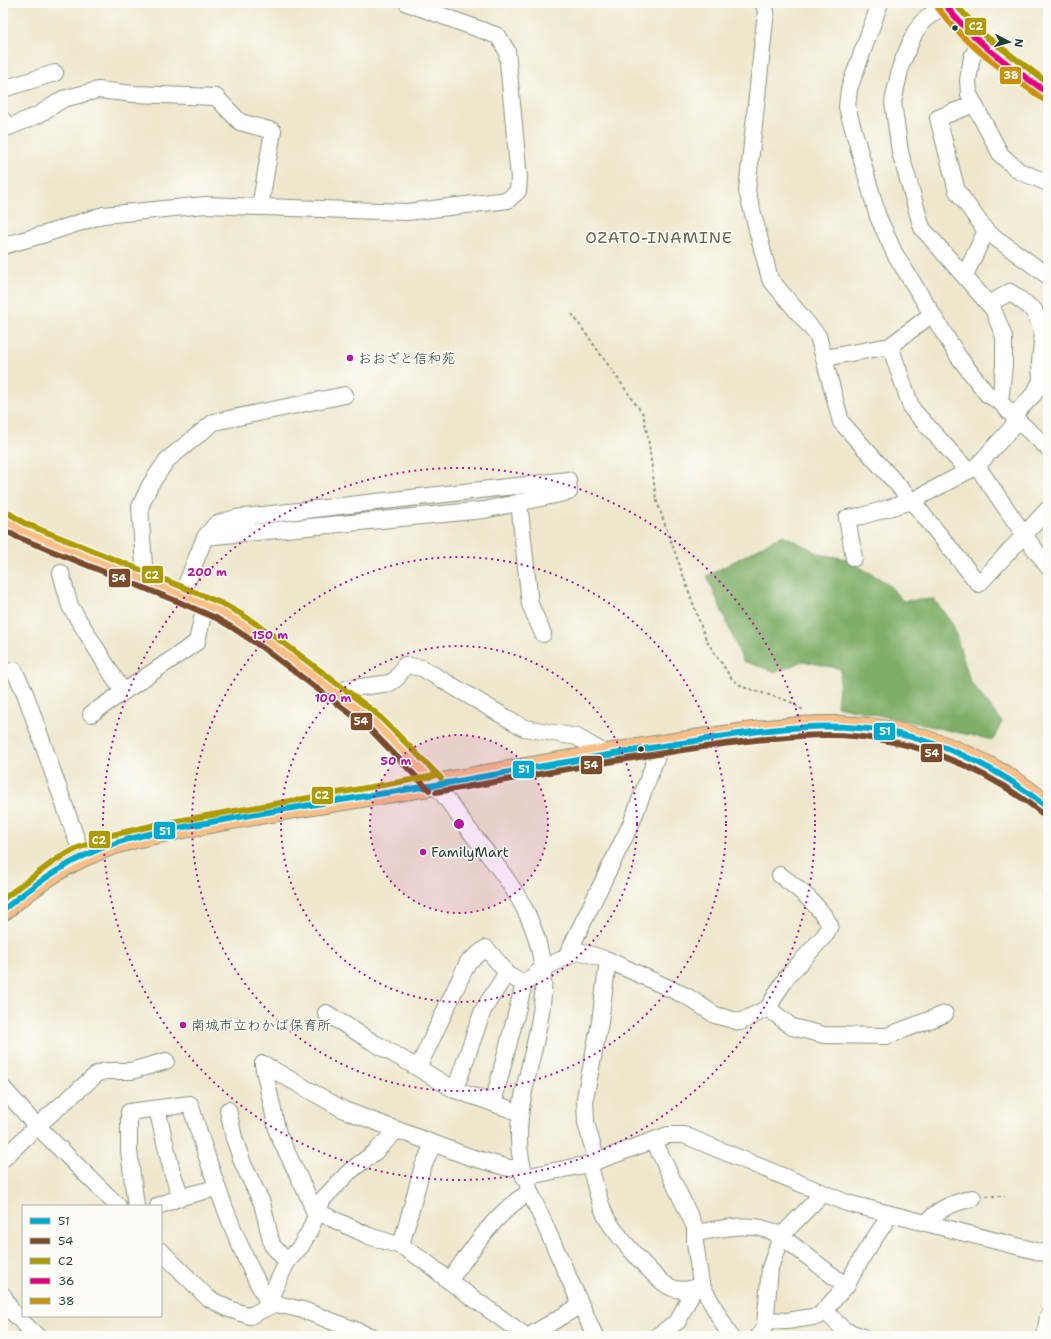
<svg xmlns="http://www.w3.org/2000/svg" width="1051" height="1339" font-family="'Shantell Sans','Klee One',sans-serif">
	<rect width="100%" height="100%" fill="#fdfcf7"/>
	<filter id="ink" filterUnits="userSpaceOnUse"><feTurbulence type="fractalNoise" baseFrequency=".025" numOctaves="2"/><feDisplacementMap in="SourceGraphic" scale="8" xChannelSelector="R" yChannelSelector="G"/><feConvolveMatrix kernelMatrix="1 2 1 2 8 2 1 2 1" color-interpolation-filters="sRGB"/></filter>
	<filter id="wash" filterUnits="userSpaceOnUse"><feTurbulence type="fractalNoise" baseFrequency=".012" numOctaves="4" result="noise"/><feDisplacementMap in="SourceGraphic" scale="16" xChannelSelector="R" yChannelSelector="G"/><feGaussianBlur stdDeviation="0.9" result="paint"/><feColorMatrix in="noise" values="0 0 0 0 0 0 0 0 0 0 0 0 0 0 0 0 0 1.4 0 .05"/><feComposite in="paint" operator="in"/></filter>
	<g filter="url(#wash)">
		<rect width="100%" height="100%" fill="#eee7cc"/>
		<!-- forest -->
		<polygon fill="#7fae67" stroke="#4f764e" points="783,535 820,554 846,559 887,583 903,601 934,599 953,625 970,681 1002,722 993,740 837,706 841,669 803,661 776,672 743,661 707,576"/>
	</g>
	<g filter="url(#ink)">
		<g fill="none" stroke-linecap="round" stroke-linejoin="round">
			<!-- minor casing -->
			<g stroke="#869280" stroke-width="18">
				<g id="minor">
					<polyline points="763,3 766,11 747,191 770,279 818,336 841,422 912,501 977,466 1018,421"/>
					<polyline points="880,3 849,89 847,107 878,217 895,254 958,356 987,394 1000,402"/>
					<polyline points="946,3 923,21 915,32 901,65 893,102 900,152 922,228 993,309 1004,337 1004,365 1000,402 1018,421 1048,448"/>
					<polyline points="980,43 972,57 968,80 969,94 974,104 1001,155 1019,171 1048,183"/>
					<polyline points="3,89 55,73"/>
					<polyline points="3,120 9,127 38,115 63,99 98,90 134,94 216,97 240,122 273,131 260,207"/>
					<polyline points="986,231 1048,276"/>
					<polyline points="3,246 45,234 103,215 205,205 407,212 508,200 518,191 519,178 507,51 498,36 407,3"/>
					<polyline points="965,275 986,231 957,191 938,118 974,104"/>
					<polyline points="989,304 1010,292 1034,310 1043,333 1040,362 1041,381 1034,394 1013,416"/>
					<polyline points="890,346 912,409 968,471"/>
					<polyline points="824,358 890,346 932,314"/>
					<polyline points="977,466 1025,536 1048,567"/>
					<polyline points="519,502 530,604 543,634"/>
					<polyline points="854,558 847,518 862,516 912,501 979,584 1048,509"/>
					<polyline points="61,573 70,606 123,692"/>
					<polyline points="145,581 140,507 150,485 167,460 214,422 345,395"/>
					<polyline points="182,595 205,537 216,524 236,518 568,480 569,492 484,510 205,537"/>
					<polyline points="14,670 25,693 82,855"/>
					<polyline points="340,696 346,689 390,683 397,678 405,665 422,668 524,728 577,737 606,754"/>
					<polyline points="91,714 197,642 205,605"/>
					<path d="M435,784c12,15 23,31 34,46 40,51 78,94 74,164 -3,49 -25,96 -24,146 0,19 6,35 11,52l65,144"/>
					<polyline points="566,957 631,824 661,745"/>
					<polyline points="524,984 506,974 483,1010 455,1090 493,1103 524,984 542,969 579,951 608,960 688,997 715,1015 740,1022 768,1008 792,1027 824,1035 887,1036 945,1014"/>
					<path d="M768,1008l18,-30 40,-44 4,-9c-13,-22 -30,-35 -50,-50"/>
					<polyline points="326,1013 371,1041 418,1068"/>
					<polyline points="263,1064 344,1110 470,1157 509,1168 522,1168"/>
					<polyline points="263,1064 278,1134 309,1198 316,1217"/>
					<polyline points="3,1088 32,1121 118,1206"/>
					<polyline points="455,1090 418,1068 468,962 486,948 503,968 506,974"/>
					<polyline points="493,1103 520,1113"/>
					<polyline points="157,1109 172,1172 181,1197"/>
					<polyline points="228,1110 234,1138 243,1164 262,1203 272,1245 287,1262"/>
					<polyline points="654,1141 695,1227 695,1242 701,1284"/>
					<polyline points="3,1159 37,1126 97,1074 105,1071 131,1071 166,1061"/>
					<polyline points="597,1161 586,1123 585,1098 600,1022 608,960"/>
					<path d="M589,1164c6,17 9,37 17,53 8,15 49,63 64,70 8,4 15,3 24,1l-16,33 -21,15"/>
					<polyline points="524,1177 589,1164 668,1135 684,1135 847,1203 1048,1254"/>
					<polyline points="822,1194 781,1236 846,1286 864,1254 890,1215"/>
					<path d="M136,1206l-7,-55v-39l61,-8c21,67 43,136 78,198"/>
					<polyline points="158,1206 181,1197 216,1188"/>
					<polyline points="318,1212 369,1236 401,1246 422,1169 433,1144"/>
					<path d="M927,1223c11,-16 28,-20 46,-25"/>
					<path d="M696,1233c28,-5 60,-13 85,3l-11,32 -5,58 -6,10"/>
					<path d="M401,1246l25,16 23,19c22,-30 48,-71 81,-89"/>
					<polyline points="161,1251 208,1298 229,1309 250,1316 274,1304"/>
					<polyline points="449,1281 526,1336"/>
					<polyline points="694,1288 701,1284 730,1336"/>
					<polyline points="3,1295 12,1312 37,1336"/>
					<polyline points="824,1310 844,1330 861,1336"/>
					<polyline points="766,1320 787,1321 819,1316 846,1286"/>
					<polyline points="370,1336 303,1310 268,1302 287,1262 301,1246 309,1232 323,1199 349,1172 375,1152 396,1131"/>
					<polyline points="529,1336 581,1305"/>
					<polyline points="1045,1336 1048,1316"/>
				</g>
			</g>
			<!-- major casing -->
			<g stroke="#869280" stroke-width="23">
				<g id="major">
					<path d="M944,3c26,39 68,63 104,90"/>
					<polyline points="3,519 20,530 182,595 220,611 237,621 268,641 372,720 435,784"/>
					<path d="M3,910c44,-37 78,-59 134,-73 113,-25 227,-39 340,-60 76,-13 152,-27 228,-38 58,-8 115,-18 174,-9 59,9 124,38 169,78"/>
				</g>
			</g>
			<!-- path -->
			<g stroke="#869280" stroke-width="2" stroke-dasharray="3 3" stroke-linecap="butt">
				<polyline points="572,314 643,414 648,437 656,499 706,640 732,679 743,687 789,701 803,710"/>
				<polyline points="986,1196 1005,1196"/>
			</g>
			<!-- minor -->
			<use href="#minor" stroke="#fff" stroke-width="16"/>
			<!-- major -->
			<use href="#major" stroke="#f7be87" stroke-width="21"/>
			<!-- bus-1 casing -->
			<g stroke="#fdfcf7" stroke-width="9">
				<path id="bus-1" d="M3,910c34,-28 70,-53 113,-67 38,-12 79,-18 118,-25 67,-12 134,-22 201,-33 86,-15 173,-31 260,-44 54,-9 109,-18 164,-13 70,6 135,36 189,80"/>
			</g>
			<!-- bus-2 casing -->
			<g stroke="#fdfcf7" stroke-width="9">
				<g id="bus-2">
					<polyline points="3,529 17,537 179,602 216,618 233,628 263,648 367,726 429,790"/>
					<path d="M436,792c78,-13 156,-28 234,-40 52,-8 105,-16 157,-17 78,0 156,30 216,79"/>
				</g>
			</g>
			<!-- bus-3 casing -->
			<g stroke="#fdfcf7" stroke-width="9">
				<g id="bus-3">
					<polyline points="954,3 984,35 1048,83"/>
					<polyline points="7,512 24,523 185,588 223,604 241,614 273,635 377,714 441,778"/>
					<polyline points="3,899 57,859 78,848 112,835 160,824 434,776"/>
				</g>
			</g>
			<!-- bus-4 casing -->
			<g stroke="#fdfcf7" stroke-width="9">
				<path id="bus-4" d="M944,3c28,38 66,63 104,90"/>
			</g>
			<!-- bus-5 casing -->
			<g stroke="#fdfcf7" stroke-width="9">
				<path id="bus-5" d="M938,8c28,38 67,63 105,91"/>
			</g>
			<!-- bus-1 -->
			<use href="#bus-1" stroke="#00a9ce" stroke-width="6"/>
			<!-- bus-2 -->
			<use href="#bus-2" stroke="#7a4b2a" stroke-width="6"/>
			<!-- bus-3 -->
			<use href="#bus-3" stroke="#ad9b03" stroke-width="6"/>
			<!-- bus-4 -->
			<use href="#bus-4" stroke="#e5007d" stroke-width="6"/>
			<!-- bus-5 -->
			<use href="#bus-5" stroke="#cc910a" stroke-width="6"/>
		</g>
	</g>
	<!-- distance rings -->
	<circle cx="459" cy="824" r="89" fill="#b5179e" fill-opacity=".12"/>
	<g fill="none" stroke="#b5179e" stroke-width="2" stroke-dasharray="2 4">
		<circle cx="459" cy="824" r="89"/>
		<circle cx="459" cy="824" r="178"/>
		<circle cx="459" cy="824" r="267"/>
		<circle cx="459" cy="824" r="356"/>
	</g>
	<!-- markers -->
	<g fill="#1f3d34" stroke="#fdfcf7" stroke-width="1.5">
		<circle cx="955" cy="28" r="3.5"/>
		<circle cx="641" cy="749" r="3.5"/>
	</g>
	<g fill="#b5179e" stroke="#fdfcf7" stroke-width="1.5">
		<circle cx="350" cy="358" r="4"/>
		<circle cx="423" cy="852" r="4"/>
		<circle cx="183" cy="1025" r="4"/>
	</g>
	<g text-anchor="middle" stroke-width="3" stroke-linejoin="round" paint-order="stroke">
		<!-- poi labels -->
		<g font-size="14" fill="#1f3d34" stroke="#fdfcf7" text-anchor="start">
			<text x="358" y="363">おおざと信和苑</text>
			<text x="431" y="857">FamilyMart</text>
			<text x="191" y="1030">南城市立わかば保育所</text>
		</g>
		<!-- quarter labels -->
		<g font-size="16" letter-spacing="1" fill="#636352" stroke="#fdfcf7">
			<text x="659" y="243">OZATO-INAMINE</text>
		</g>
	</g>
	<circle cx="459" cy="824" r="6" fill="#b5179e" stroke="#fdfcf7" stroke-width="2"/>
	<g font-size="12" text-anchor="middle" font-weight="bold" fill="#b5179e" stroke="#fdfcf7" stroke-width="3" stroke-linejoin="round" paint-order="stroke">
		<text x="207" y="576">200 m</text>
		<text x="270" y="639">150 m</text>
		<text x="333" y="702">100 m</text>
		<text x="396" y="765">50 m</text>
	</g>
	<g stroke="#fdfcf7" stroke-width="1.5">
		<rect x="964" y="17" width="23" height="19" rx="4" fill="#ad9b03"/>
		<rect x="999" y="66" width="23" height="19" rx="4" fill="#cc910a"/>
		<rect x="141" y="565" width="23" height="19" rx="4" fill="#ad9b03"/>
		<rect x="108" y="568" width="23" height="20" rx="4" fill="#7a4b2a"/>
		<rect x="350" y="712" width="23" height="19" rx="4" fill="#7a4b2a"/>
		<rect x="873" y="722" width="23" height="19" rx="4" fill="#00a9ce"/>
		<rect x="920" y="743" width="23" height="20" rx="4" fill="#7a4b2a"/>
		<rect x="580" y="755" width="23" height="20" rx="4" fill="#7a4b2a"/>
		<rect x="512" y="760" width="23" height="19" rx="4" fill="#00a9ce"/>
		<rect x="311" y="786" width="23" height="19" rx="4" fill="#ad9b03"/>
		<rect x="153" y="821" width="23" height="19" rx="4" fill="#00a9ce"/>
		<rect x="88" y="830" width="23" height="19" rx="4" fill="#ad9b03"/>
	</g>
	<g font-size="11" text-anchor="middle" font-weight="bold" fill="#fff">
		<text x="976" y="30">C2</text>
		<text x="1011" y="79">38</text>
		<text x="152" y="579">C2</text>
		<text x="119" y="582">54</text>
		<text x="361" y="725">54</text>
		<text x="885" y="735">51</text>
		<text x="932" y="757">54</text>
		<text x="591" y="769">54</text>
		<text x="524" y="773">51</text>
		<text x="322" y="799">C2</text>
		<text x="165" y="835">51</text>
		<text x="99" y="844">C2</text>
	</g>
	<!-- margin -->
	<rect width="1051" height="1339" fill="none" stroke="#fdfcf7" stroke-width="16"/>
	<!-- legend -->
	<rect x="22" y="1205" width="140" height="112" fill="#fdfcf7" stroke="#a4b0a9"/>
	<rect x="30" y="1218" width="20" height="6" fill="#00a9ce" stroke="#a4b0a9"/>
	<text x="58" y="1225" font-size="12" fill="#1f3d34">51</text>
	<rect x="30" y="1238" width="20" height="6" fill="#7a4b2a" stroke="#a4b0a9"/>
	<text x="58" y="1245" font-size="12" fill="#1f3d34">54</text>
	<rect x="30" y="1258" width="20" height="6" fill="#ad9b03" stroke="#a4b0a9"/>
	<text x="58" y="1265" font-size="12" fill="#1f3d34">C2</text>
	<rect x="30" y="1278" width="20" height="6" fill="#e5007d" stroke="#a4b0a9"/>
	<text x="58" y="1285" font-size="12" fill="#1f3d34">36</text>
	<rect x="30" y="1298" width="20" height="6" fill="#cc910a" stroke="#a4b0a9"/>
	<text x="58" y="1305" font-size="12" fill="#1f3d34">38</text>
	<!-- north arrow -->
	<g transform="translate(1009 42) rotate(96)" stroke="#fdfcf7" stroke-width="3" paint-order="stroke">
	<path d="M0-3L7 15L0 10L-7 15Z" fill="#1f3d34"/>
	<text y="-6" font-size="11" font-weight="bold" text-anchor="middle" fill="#1f3d34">N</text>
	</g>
</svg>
